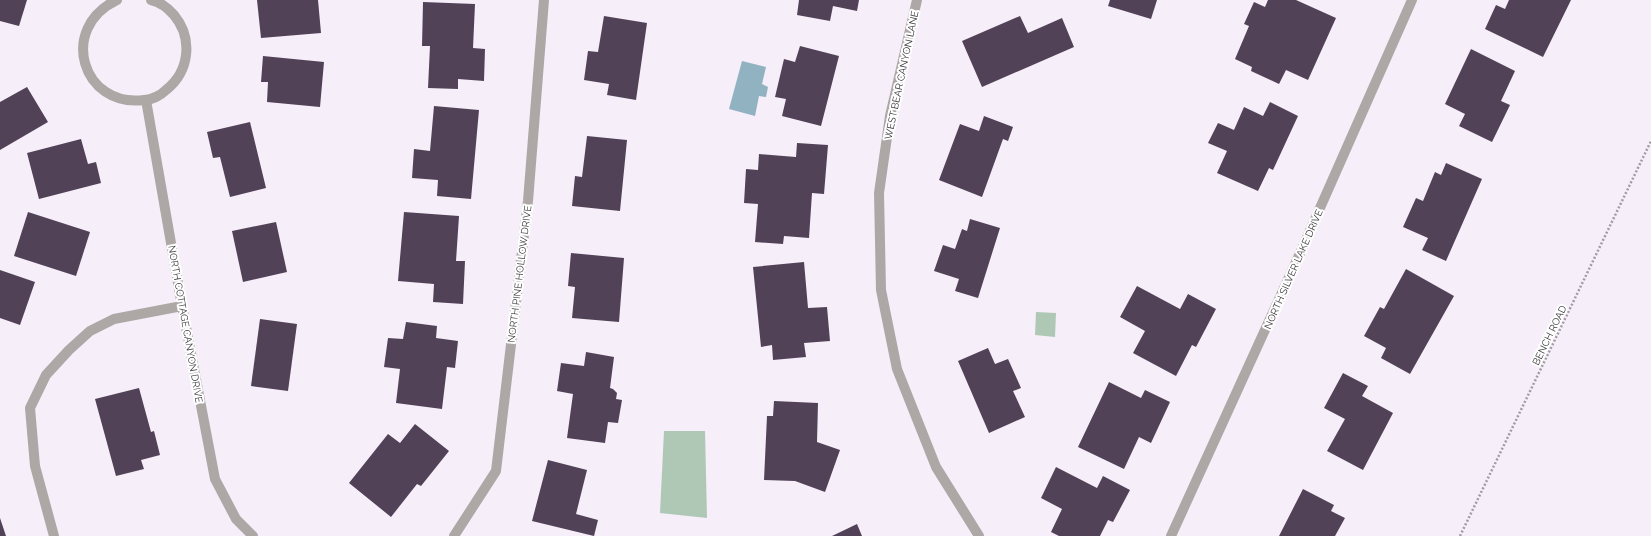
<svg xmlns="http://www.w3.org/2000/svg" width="1651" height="536" font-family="Raleway,sans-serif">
	<rect width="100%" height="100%" fill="#f6eef9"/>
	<!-- green -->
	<g fill="#aec8b5">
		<polygon points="1036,312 1056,313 1055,337 1035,335"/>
		<polygon points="664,431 705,431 707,518 660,513"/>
	</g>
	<!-- water -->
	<polygon fill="#91b2c0" points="742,61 766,67 762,84 768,87 766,97 759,96 755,116 729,109"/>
	<!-- building -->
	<g fill="#524258">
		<polygon points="0,0 27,0 19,26 0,21"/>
		<polygon points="257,0 318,0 321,33 261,38"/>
		<polygon points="799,0 859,0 857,11 833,6 830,21 797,15"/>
		<polygon points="1110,0 1157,0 1151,19 1108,6"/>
		<polygon points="1268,0 1296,0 1336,18 1308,80 1286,70 1279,84 1251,71 1252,67 1235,59 1249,26 1244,24 1254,2 1265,7"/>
		<polygon points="1509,0 1571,0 1543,57 1485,29 1496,5 1505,9"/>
		<polygon points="423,2 475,4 473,48 485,49 484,81 458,79 458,89 428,88 430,46 422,46"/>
		<polygon points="604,16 647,23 636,100 607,95 609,84 584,80 588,51 598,52"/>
		<polygon points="1020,16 1028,33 1062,18 1074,47 982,87 962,41"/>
		<polygon points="800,46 839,56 821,126 782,116 786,99 775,97 784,59 795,62"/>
		<polygon points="1471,49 1515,71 1501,101 1510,105 1492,142 1459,126 1465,114 1445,104"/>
		<polygon points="263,56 324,62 320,107 267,102 268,82 261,82"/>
		<polygon points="27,87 48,122 0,150 0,102"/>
		<polygon points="1270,102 1298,116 1273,170 1269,168 1258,191 1217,173 1227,151 1208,143 1218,123 1234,130 1244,107 1263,116"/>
		<polygon points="434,106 479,110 471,199 437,196 438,180 412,178 414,149 430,151"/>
		<polygon points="984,116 1013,127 1008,141 1003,139 982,197 939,180 960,124 979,131"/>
		<polygon points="250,122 266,188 230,197 220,157 213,158 207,132"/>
		<polygon points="587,136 627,140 620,211 572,206 575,176 582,177"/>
		<polygon points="81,139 88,164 96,162 101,183 39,199 27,153"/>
		<polygon points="797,143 828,145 824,194 812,193 809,238 784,236 783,244 755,242 758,204 744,203 746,169 758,170 759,154 796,157"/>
		<polygon points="1446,163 1482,179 1446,261 1422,250 1428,238 1403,227 1416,198 1423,201 1435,172 1441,175"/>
		<polygon points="28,212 90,232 76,276 14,256"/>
		<polygon points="404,212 459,216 456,261 465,261 463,304 433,302 434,284 398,281"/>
		<polygon points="970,219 1000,228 978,298 955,291 959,279 934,271 943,245 955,249 962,229 967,231"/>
		<polygon points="276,222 287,272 243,282 232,231"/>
		<polygon points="571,253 624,258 619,322 572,318 575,287 568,286"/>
		<polygon points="804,262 808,308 827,307 830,341 804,343 806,357 773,360 772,345 761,347 753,267"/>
		<polygon points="1406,269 1454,296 1410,374 1381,358 1386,348 1364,336 1380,307 1384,309"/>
		<polygon points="0,270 35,282 20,325 0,318"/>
		<polygon points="1137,286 1180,309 1188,294 1216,309 1196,347 1192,345 1176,376 1133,353 1145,331 1120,317"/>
		<polygon points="260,319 297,324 288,391 251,386"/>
		<polygon points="406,322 437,326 436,338 458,341 455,368 447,367 442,409 396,403 400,369 384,367 388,338 403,339"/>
		<polygon points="988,348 995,364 1008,359 1021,388 1013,391 1025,417 989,433 958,361"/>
		<polygon points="586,352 614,357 610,388 613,389 617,393 616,399 622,400 618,423 608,422 605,443 567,438 573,394 557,391 561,363 584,366"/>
		<polygon points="1343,373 1368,386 1362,396 1393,413 1363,470 1327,451 1345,419 1324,408"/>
		<polygon points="1109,382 1141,398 1145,390 1170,402 1151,443 1139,437 1124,469 1078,447"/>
		<polygon points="139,388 151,432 154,431 160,455 141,460 144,469 116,476 95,399"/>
		<polygon points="774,401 818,403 817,442 840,450 825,492 795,481 764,480 767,416 773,416"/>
		<polygon points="415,424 449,451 421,486 417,484 391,517 349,483 388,434 400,443"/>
		<polygon points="548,460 587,470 576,514 598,520 594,536 532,521"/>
		<polygon points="1056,467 1097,488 1103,476 1130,490 1113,522 1108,520 1100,536 1059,536 1051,532 1062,509 1041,498"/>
		<polygon points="1303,489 1334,505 1331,511 1345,518 1335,536 1279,536"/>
		<polygon points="0,519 0,518 6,536 0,536"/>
		<polygon points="857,524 862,536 832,536"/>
	</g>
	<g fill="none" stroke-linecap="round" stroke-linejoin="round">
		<!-- path -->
		<polyline stroke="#a19ca3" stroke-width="2.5" stroke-dasharray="2 2" stroke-linecap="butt" points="1460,536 1651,141"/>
		<!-- street -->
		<g stroke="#ada8a5" stroke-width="10">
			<path d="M117,0c-59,28 -35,108 27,100 8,0 17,-5 22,-10 24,-19 27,-52 8,-75 -6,-7 -14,-13 -23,-15"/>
			<polyline points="917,0 890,116 879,193 881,290 897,369 936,467 979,536"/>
			<polyline points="146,100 182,306 215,479 236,519 253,536"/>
			<polyline points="54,536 35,466 30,408 46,375 69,350 90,331 114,319 182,306"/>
			<polyline points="454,536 496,471 528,201 544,0"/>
			<polyline points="1171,536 1301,251 1412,0"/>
		</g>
	</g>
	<g text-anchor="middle" stroke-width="4" stroke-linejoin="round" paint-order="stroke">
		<!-- street labels -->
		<g font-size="10" fill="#3c393d" stroke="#fff">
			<text transform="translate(901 75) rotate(-78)" y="4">WEST BEAR CANYON LANE</text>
			<text transform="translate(1293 269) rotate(-66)" y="4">NORTH SILVER LAKE DRIVE</text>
			<text transform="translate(519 274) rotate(-83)" y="4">NORTH PINE HOLLOW DRIVE</text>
			<text transform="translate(186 324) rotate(80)" y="4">NORTH COTTAGE CANYON DRIVE</text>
			<text transform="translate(1549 335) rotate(-64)" y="4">BENCH ROAD</text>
		</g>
	</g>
</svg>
